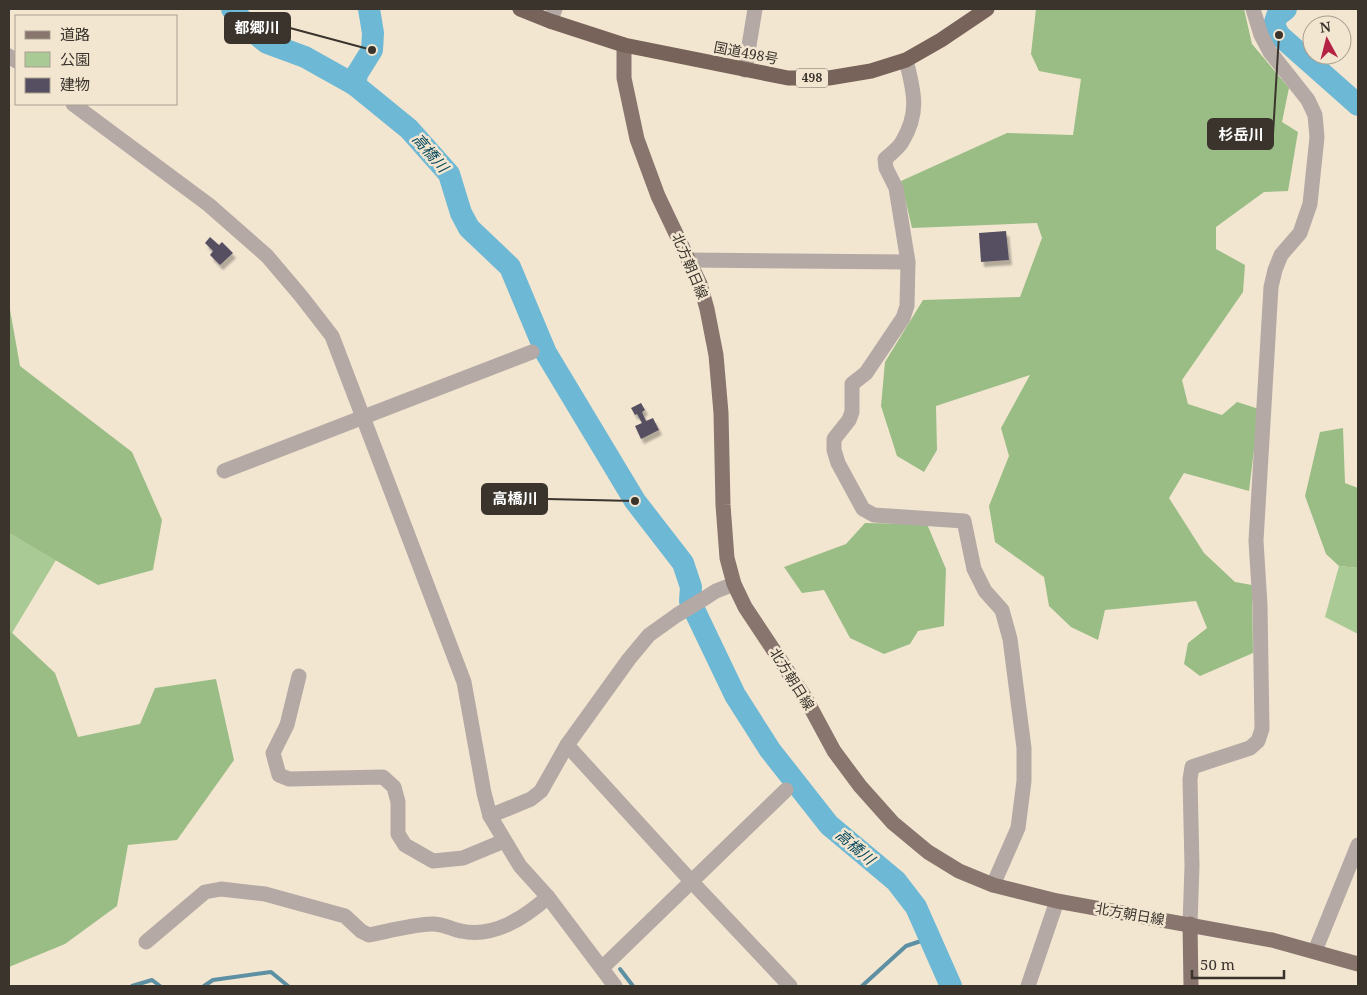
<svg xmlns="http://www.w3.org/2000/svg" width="1367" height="995" font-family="'Noto Serif','Noto Sans JP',serif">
	<defs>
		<filter id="shadow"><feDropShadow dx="3" dy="5" stdDeviation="1" flood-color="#0004"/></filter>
	</defs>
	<rect width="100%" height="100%" fill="#f3e6d1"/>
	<!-- green -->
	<g fill="#a9ca95">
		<polygon points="9,533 56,560 12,633 9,630"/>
		<polygon points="1339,566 1358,568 1358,634 1325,617"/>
	</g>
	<!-- forest -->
	<g fill="#9abd85">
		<polygon points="1036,9 1244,9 1252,44 1289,88 1282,122 1298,132 1288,191 1264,192 1216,227 1216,249 1245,265 1243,292 1182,380 1188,404 1222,415 1237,402 1259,409 1249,491 1184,473 1169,498 1204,553 1235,582 1252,585 1253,653 1200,676 1184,664 1188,643 1207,628 1196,601 1105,610 1098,640 1071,627 1049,606 1044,577 995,542 989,506 1009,456 1001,428 1030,375 936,406 937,450 924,472 897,456 881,406 885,362 923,300 1020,297 1042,238 1037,223 912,228 901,181 1007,133 1073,135 1081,79 1039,71 1031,54"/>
		<polygon points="9,304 20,366 132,452 162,520 153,570 98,585 9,533"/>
		<polygon points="1343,428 1345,483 1358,488 1358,568 1339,566 1326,554 1305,496 1320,432"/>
		<polygon points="865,523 927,524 946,569 944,626 918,631 910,644 884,654 850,638 824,590 802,593 784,567 846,544"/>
		<polygon points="9,630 55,673 78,737 140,724 155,688 216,679 234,760 177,840 128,845 117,906 65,944 9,967"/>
	</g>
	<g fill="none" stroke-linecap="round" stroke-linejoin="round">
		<!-- stream -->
		<g stroke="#5e90a3" stroke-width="4">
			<polyline points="620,969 633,986"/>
			<polyline points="132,986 152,980 160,986"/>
			<polyline points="204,986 213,980 271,972 288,986"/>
			<polyline points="862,986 906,946 930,938"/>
		</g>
		<!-- river -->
		<g stroke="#6db8d5" stroke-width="22">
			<polyline points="232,9 252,31 267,43 305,57 355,85 409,129 449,174 461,213 469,228 510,267 546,353 635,501 683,563 691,587 690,601 735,695 770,750 829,825 896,881 916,907 951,986"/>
			<polyline points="1286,9 1277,16 1274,25 1279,35 1358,105"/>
			<polyline points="355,85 357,74 372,50 373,33 369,9"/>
		</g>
	</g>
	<!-- building -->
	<g fill="#564f62" filter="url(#shadow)">
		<polygon points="1006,231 1009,260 981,262 979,233"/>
		<polygon points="210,237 219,245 222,242 233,253 220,265 210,255 213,251 205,243"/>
		<polygon points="641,403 645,410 642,412 646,421 653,418 659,430 641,439 635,426 642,423 637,414 635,415 631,408"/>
	</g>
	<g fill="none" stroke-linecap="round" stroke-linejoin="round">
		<!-- minor -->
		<g stroke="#b4a9a5" stroke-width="15">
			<polyline points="550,21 555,9"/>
			<polyline points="9,56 16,61"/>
			<path d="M906,60c8,32 14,52 -4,82 -4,7 -12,12 -17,17l1,9 10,20 12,74 -1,44 -4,12 -37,55 -14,11v28l-3,8 -15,19v11l4,13 25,46 11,6 90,6 10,48 11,22 17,19 8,29 14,109v33l-6,47 -25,57"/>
			<polyline points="745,70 755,9"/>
			<polyline points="73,104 209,205 267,256 301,296 332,336 464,682 484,793 490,816 520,866 548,897 615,986"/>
			<polyline points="689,260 908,262"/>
			<polyline points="224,471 532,352"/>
			<polyline points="299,676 287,725 273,753 279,775 289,779 383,777 394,787 398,802 398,834 405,845 433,861 463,858 504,841"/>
			<polyline points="567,745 691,881 790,986"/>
			<polyline points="490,816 531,799 541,791 567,745 629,659 649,635 677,615 705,598 716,591 734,584"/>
			<polyline points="1190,924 1192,866 1190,779 1192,767 1250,748 1258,741 1262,729 1260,605 1256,541 1271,287 1275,270 1281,255 1300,233 1310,204 1317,137 1315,115 1308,100 1270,52 1261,35 1253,9"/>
			<path d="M146,942l59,-50 16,-3 44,5 80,22 16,15 8,4c20,-4 41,-10 62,-11 11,-1 19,5 30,7 33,7 63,-13 87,-34"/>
			<polyline points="1315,951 1358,845"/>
			<polyline points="602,968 786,790"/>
			<polyline points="1028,986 1057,901"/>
		</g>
		<!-- major -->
		<g stroke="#88756e" stroke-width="15">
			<polyline points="624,45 624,78 637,139 658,196 700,284 707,309 716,355 721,413 723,505 727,558 734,584 745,607 806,699 834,751 860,786 893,823 928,852 959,871 993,885 1057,901 1272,940 1358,964"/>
			<polyline points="1190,924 1191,986"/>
		</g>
		<!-- highway -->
		<polyline stroke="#78635a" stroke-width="15" points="520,9 550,21 624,45 788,78 829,78 871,71 906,60 941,40 987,9"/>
	</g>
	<g text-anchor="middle" stroke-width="5" stroke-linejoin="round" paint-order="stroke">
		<!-- shield labels -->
		<rect fill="#f3e6d1" stroke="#72695e" stroke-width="1" x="796" y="68.5" width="32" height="19" rx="4"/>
		<g font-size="12" font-weight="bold" fill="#3a342d">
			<text x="812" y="82">498</text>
		</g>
		<!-- street labels -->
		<g font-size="14" fill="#3a342d" stroke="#f3e6d1">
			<text transform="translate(746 53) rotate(11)" y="5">国道498号</text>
			<text transform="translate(690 266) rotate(67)" y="5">北方朝日線</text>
			<text transform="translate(792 679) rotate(58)" y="5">北方朝日線</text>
			<text transform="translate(1130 914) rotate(10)" y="5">北方朝日線</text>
		</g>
		<!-- water labels -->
		<g font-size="15" font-style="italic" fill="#05485d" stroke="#f3e6d1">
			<text transform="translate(430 153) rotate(49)" y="5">高橋川</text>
			<text transform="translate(855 847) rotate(40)" y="5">高橋川</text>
		</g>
	</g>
	<!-- callouts -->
	<path fill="none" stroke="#3a342d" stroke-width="2" d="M372 50L290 28M1279 35L1273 134M635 501L547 499"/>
	<g fill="#3a342d" stroke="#f3e6d1" stroke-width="2">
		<circle cx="372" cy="50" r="5"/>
		<circle cx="1279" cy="35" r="5"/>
		<circle cx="635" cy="501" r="5"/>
	</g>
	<g fill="#3a342d" stroke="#3a342d" stroke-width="2">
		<rect x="225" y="13" width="65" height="30" rx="5"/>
		<rect x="1208" y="119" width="65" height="30" rx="5"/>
		<rect x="482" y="484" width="65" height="30" rx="5"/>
	</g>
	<g font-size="15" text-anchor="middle" font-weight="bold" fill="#fff">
		<text x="257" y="33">都郷川</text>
		<text x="1241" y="140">杉岳川</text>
		<text x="515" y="504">高橋川</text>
	</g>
	<!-- border -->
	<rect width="1367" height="995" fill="none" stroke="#3a342d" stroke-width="20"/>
	<!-- legend -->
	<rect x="15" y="15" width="162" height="90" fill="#f3e6d1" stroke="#a99f8f"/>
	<rect x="25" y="31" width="25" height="8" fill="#88756e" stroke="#a99f8f"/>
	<text x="60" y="40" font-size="15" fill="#3a342d">道路</text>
	<rect x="25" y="52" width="25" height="15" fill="#a9ca95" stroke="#a99f8f"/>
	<text x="60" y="65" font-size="15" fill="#3a342d">公園</text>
	<rect x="25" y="78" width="25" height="15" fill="#564f62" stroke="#a99f8f"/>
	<text x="60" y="90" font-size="15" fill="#3a342d">建物</text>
	<!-- north arrow -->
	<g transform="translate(1327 40) rotate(353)"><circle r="24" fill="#f3e6d1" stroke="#a99f8f"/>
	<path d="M0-4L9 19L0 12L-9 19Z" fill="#b52344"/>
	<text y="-8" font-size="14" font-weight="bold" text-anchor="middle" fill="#3a342d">N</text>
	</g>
	<!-- scale -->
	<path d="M1192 970v8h92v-8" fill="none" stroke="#3a342d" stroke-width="2.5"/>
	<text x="1200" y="970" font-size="15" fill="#3a342d" stroke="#f3e6d1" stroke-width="4" paint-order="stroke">50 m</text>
</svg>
